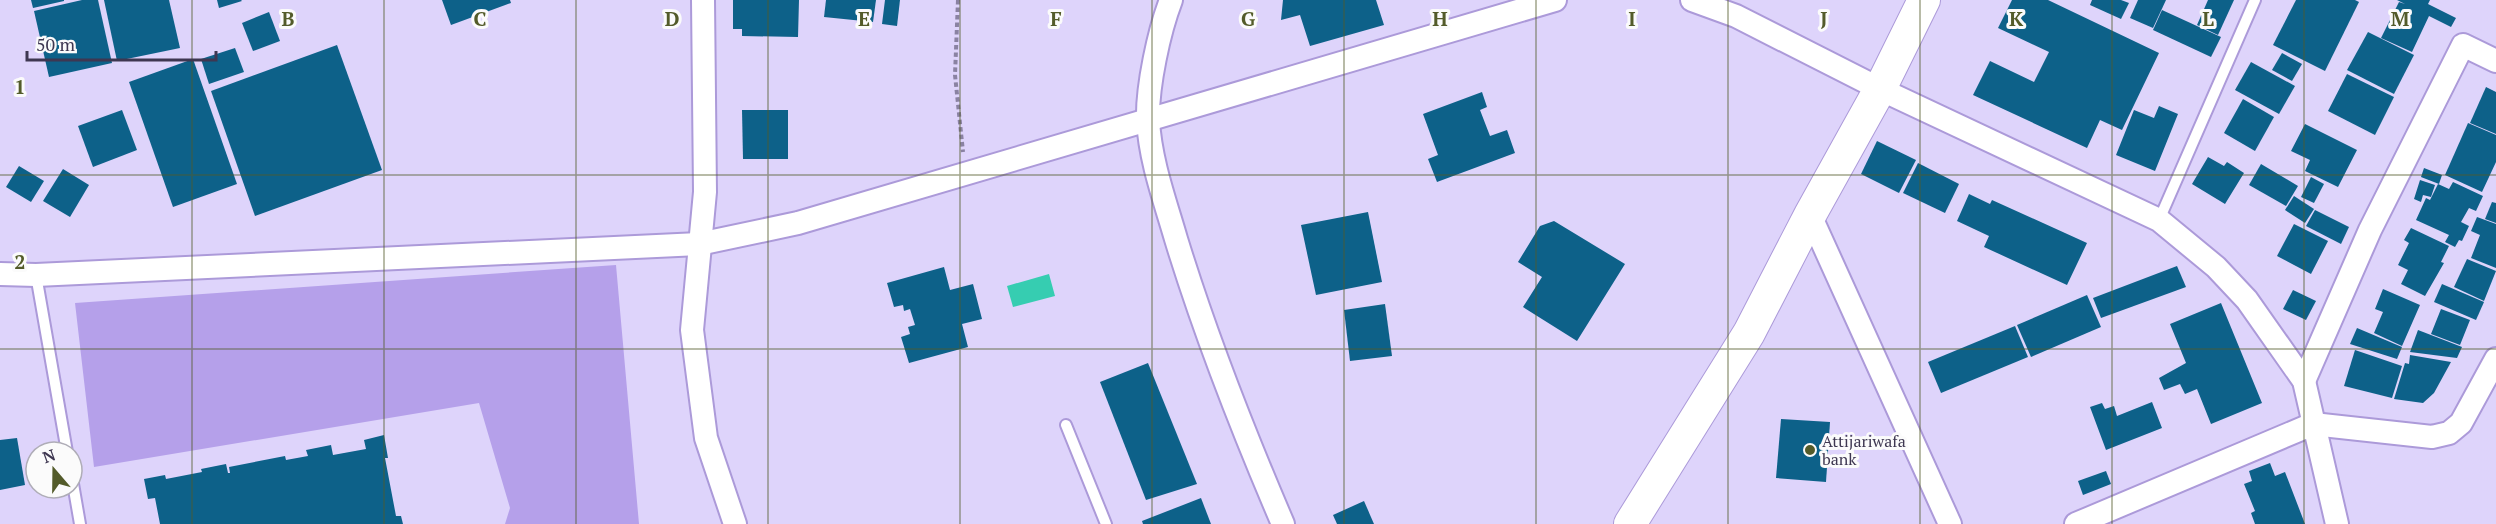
<svg xmlns="http://www.w3.org/2000/svg" width="2496" height="524" font-family="'PT Serif',serif">
	<rect width="100%" height="100%" fill="#ded4fb"/>
	<!-- green -->
	<polygon fill="#b5a0ea" points="616,265 639,524 505,524 510,508 479,403 94,467 75,303"/>
	<!-- water -->
	<polygon fill="#36cdb1" points="1049,274 1055,296 1013,307 1007,286"/>
	<!-- building -->
	<g fill="#0d6189">
		<polygon points="31,0 64,0 64,1 33,8"/>
		<polygon points="82,0 98,0 112,63 49,77 34,11"/>
		<polygon points="104,0 169,0 180,48 117,61"/>
		<polygon points="217,0 241,0 242,1 219,8"/>
		<polygon points="442,0 510,0 511,3 451,25"/>
		<polygon points="733,0 799,0 798,37 742,36 742,29 733,29"/>
		<polygon points="826,0 876,0 873,22 824,17"/>
		<polygon points="885,0 900,0 897,26 882,24"/>
		<polygon points="1283,0 1376,0 1384,25 1310,46 1300,15 1281,20"/>
		<polygon points="2012,0 2048,0 2159,53 2122,130 2100,120 2087,148 1973,95 1990,61 2034,82 2049,52 1998,28"/>
		<polygon points="2092,0 2121,0 2129,3 2121,19 2090,5"/>
		<polygon points="2138,0 2166,0 2153,28 2130,18"/>
		<polygon points="2208,0 2234,0 2218,35 2197,25"/>
		<polygon points="2296,0 2355,0 2359,2 2325,71 2273,45"/>
		<polygon points="2397,0 2430,0 2428,4 2456,18 2451,27 2429,16 2412,52 2381,38 2399,2 2405,4"/>
		<polygon points="2162,10 2221,37 2211,57 2153,30"/>
		<polygon points="269,12 280,41 253,51 242,23"/>
		<polygon points="2368,32 2414,55 2394,94 2347,70"/>
		<polygon points="337,45 382,170 255,216 211,91"/>
		<polygon points="235,48 244,72 209,84 201,59"/>
		<polygon points="2282,53 2302,64 2292,81 2272,70"/>
		<polygon points="193,59 237,184 173,207 129,82"/>
		<polygon points="2251,62 2295,86 2279,114 2235,90"/>
		<polygon points="2347,74 2394,97 2375,135 2328,111"/>
		<polygon points="2486,87 2496,92 2496,134 2470,123"/>
		<polygon points="1482,92 1487,107 1480,110 1490,136 1507,130 1515,153 1437,182 1428,159 1438,155 1423,114"/>
		<polygon points="2243,99 2274,117 2255,151 2224,133"/>
		<polygon points="2159,106 2178,114 2155,171 2116,155 2134,110 2154,118"/>
		<polygon points="122,110 137,150 93,167 78,126"/>
		<polygon points="742,110 788,110 788,159 743,159"/>
		<polygon points="2468,123 2496,135 2496,162 2482,192 2445,175"/>
		<polygon points="2305,124 2357,150 2338,187 2305,171 2310,160 2291,151"/>
		<polygon points="1877,141 1916,160 1899,193 1861,174"/>
		<polygon points="2208,157 2224,166 2227,162 2244,173 2225,204 2192,184"/>
		<polygon points="1918,163 1959,184 1945,213 1903,193"/>
		<polygon points="2261,164 2298,186 2286,206 2249,185"/>
		<polygon points="19,166 44,181 31,202 6,187"/>
		<polygon points="2424,168 2442,175 2439,184 2421,177"/>
		<polygon points="63,169 89,185 70,217 43,201"/>
		<polygon points="2311,177 2324,184 2314,203 2301,197"/>
		<polygon points="2420,180 2435,185 2431,197 2423,195 2421,202 2414,199"/>
		<polygon points="2453,182 2483,196 2476,211 2469,208 2461,222 2469,226 2462,241 2459,240 2455,247 2445,242 2449,235 2416,220 2426,198 2430,200 2438,184 2449,189"/>
		<polygon points="1969,194 1990,204 1992,200 2087,243 2067,285 1984,247 1989,236 1957,221"/>
		<polygon points="2294,196 2314,209 2305,223 2285,210"/>
		<polygon points="2492,202 2496,203 2496,223 2485,219"/>
		<polygon points="2315,210 2349,227 2341,244 2306,226"/>
		<polygon points="1368,212 1382,282 1316,295 1301,225"/>
		<polygon points="2477,217 2496,224 2496,268 2471,258 2480,235 2471,231"/>
		<polygon points="1554,221 1625,264 1577,341 1523,307 1542,277 1518,262 1540,226"/>
		<polygon points="2294,224 2328,241 2311,274 2277,256"/>
		<polygon points="2411,228 2449,246 2441,262 2444,263 2425,296 2401,284 2408,270 2398,265 2409,243 2404,240"/>
		<polygon points="2467,259 2496,271 2484,301 2454,287"/>
		<polygon points="2177,266 2186,287 2101,318 2093,298"/>
		<polygon points="944,267 950,290 973,284 982,319 962,324 968,347 909,363 901,337 910,334 908,327 915,325 910,309 904,311 903,305 894,307 887,283"/>
		<polygon points="2442,284 2484,302 2476,320 2434,302"/>
		<polygon points="2383,289 2420,305 2402,346 2374,333 2383,312 2375,309"/>
		<polygon points="2293,290 2316,301 2306,320 2283,309"/>
		<polygon points="2087,295 2101,327 2031,357 2017,325"/>
		<polygon points="2221,303 2262,403 2211,424 2197,389 2185,394 2180,384 2164,390 2159,378 2186,363 2170,324"/>
		<polygon points="1385,304 1392,356 1350,361 1344,310"/>
		<polygon points="2441,309 2470,320 2460,345 2431,334"/>
		<polygon points="2015,326 2028,357 1941,393 1928,362"/>
		<polygon points="2357,328 2402,347 2397,359 2350,344"/>
		<polygon points="2418,330 2462,347 2457,358 2410,352"/>
		<polygon points="2355,350 2402,366 2392,398 2344,386"/>
		<polygon points="2410,355 2451,362 2434,393 2423,403 2394,399 2405,363 2409,364"/>
		<polygon points="1148,363 1197,484 1146,500 1100,382"/>
		<polygon points="2152,402 2162,428 2106,450 2090,407 2102,403 2105,409 2114,406 2117,416"/>
		<polygon points="1781,419 1830,422 1826,482 1776,478"/>
		<polygon points="384,435 388,458 385,458 396,516 401,516 403,524 160,524 155,498 148,499 144,479 165,475 166,479 202,472 201,469 226,464 228,473 230,473 229,467 285,456 286,460 308,456 306,450 331,445 333,455 366,449 364,440"/>
		<polygon points="17,438 25,485 0,490 0,440"/>
		<polygon points="2270,463 2275,476 2285,472 2305,524 2255,524 2251,513 2255,511 2244,484 2252,481 2249,471"/>
		<polygon points="2106,471 2111,484 2083,495 2078,481"/>
		<polygon points="1201,498 1211,524 1143,524 1142,521"/>
		<polygon points="1364,501 1374,524 1337,524 1333,515"/>
	</g>
	<g fill="none" stroke-linecap="round" stroke-linejoin="round">
		<!-- lane casing -->
		<g stroke="#ac9ad9" stroke-width="14">
			<g id="lane">
				<polyline points="2159,220 2255,0"/>
				<polyline points="36,275 67,452"/>
				<polyline points="1066,425 1106,524"/>
				<polyline points="72,478 80,524"/>
			</g>
		</g>
		<!-- street casing -->
		<g stroke="#ac9ad9" stroke-width="26">
			<g id="street">
				<polyline points="703,0 705,192 692,330 706,438 735,524"/>
				<path d="M1171,0c-12,31 -24,87 -23,120 2,40 17,81 28,119 30,98 67,192 107,285"/>
				<polyline points="1692,0 1736,16 1880,89 2159,220 2216,267 2247,300 2304,381 2337,524"/>
				<polyline points="1810,215 1950,524"/>
				<polyline points="0,274 36,275 699,244 798,223 1555,0"/>
				<polyline points="2304,381 2370,230 2463,45 2496,61"/>
				<polyline points="2076,524 2313,424 2432,437 2449,433 2461,423 2496,359"/>
			</g>
		</g>
		<!-- secondary casing -->
		<g stroke="#ac9ad9" stroke-width="34">
			<polyline id="secondary" points="1630,524 1749,333 1810,215 1880,89 1924,0"/>
		</g>
		<!-- path -->
		<polyline stroke="#8a82a2" stroke-width="4" stroke-dasharray="4.5 3" stroke-linecap="butt" points="958,0 955,75 963,152"/>
		<!-- lane -->
		<use href="#lane" stroke="#fff" stroke-width="10"/>
		<!-- street -->
		<use href="#street" stroke="#fff" stroke-width="22"/>
		<!-- secondary -->
		<use href="#secondary" stroke="#fff" stroke-width="32"/>
	</g>
	<!-- grid -->
	<path fill="none" stroke="#535b2a" stroke-width="1.5" stroke-opacity="0.55" d="M192,0v524M384,0v524M576,0v524M768,0v524M960,0v524M1152,0v524M1344,0v524M1536,0v524M1728,0v524M1920,0v524M2112,0v524M2304,0v524M0,175h2496M0,349h2496"/>
	<!-- markers -->
	<circle fill="#535b2a" stroke="#fbfbfb" stroke-width="2" cx="1810" cy="450" r="6"/>
	<g text-anchor="middle" stroke-width="6" stroke-linejoin="round" paint-order="stroke">
		<!-- poi labels -->
		<g font-size="16" fill="#3e3751" stroke="#fbfbfb" text-anchor="start">
			<text x="1822" y="447">Attijariwafa<tspan x="1822" dy="18">bank</tspan></text>
		</g>
	</g>
	<g font-size="20" text-anchor="middle" font-weight="bold" fill="#535b2a" stroke="#fbfbfb" stroke-width="6" stroke-linejoin="round" paint-order="stroke">
		<text x="288" y="26">B</text>
		<text x="480" y="26">C</text>
		<text x="672" y="26">D</text>
		<text x="864" y="26">E</text>
		<text x="1056" y="26">F</text>
		<text x="1248" y="26">G</text>
		<text x="1440" y="26">H</text>
		<text x="1632" y="26">I</text>
		<text x="1824" y="26">J</text>
		<text x="2016" y="26">K</text>
		<text x="2208" y="26">L</text>
		<text x="2400" y="26">M</text>
		<text x="20" y="94">1</text>
		<text x="20" y="269">2</text>
	</g>
	<!-- north arrow -->
	<g transform="translate(54 470) rotate(340)"><circle r="28" fill="#fbfbfb" stroke="#afadb7" stroke-width="1.5"/>
	<path d="M0-4.5L10 22L0 15L-10 22Z" fill="#535b2a"/>
	<text y="-9" font-size="16" font-weight="bold" text-anchor="middle" fill="#3e3751">N</text>
	</g>
	<!-- scale -->
	<path d="M27 51v9h189v-9" fill="none" stroke="#3e3751" stroke-width="3"/>
	<text x="36" y="51" font-size="18" fill="#3e3751" stroke="#fbfbfb" stroke-width="4.5" paint-order="stroke">50 m</text>
</svg>
